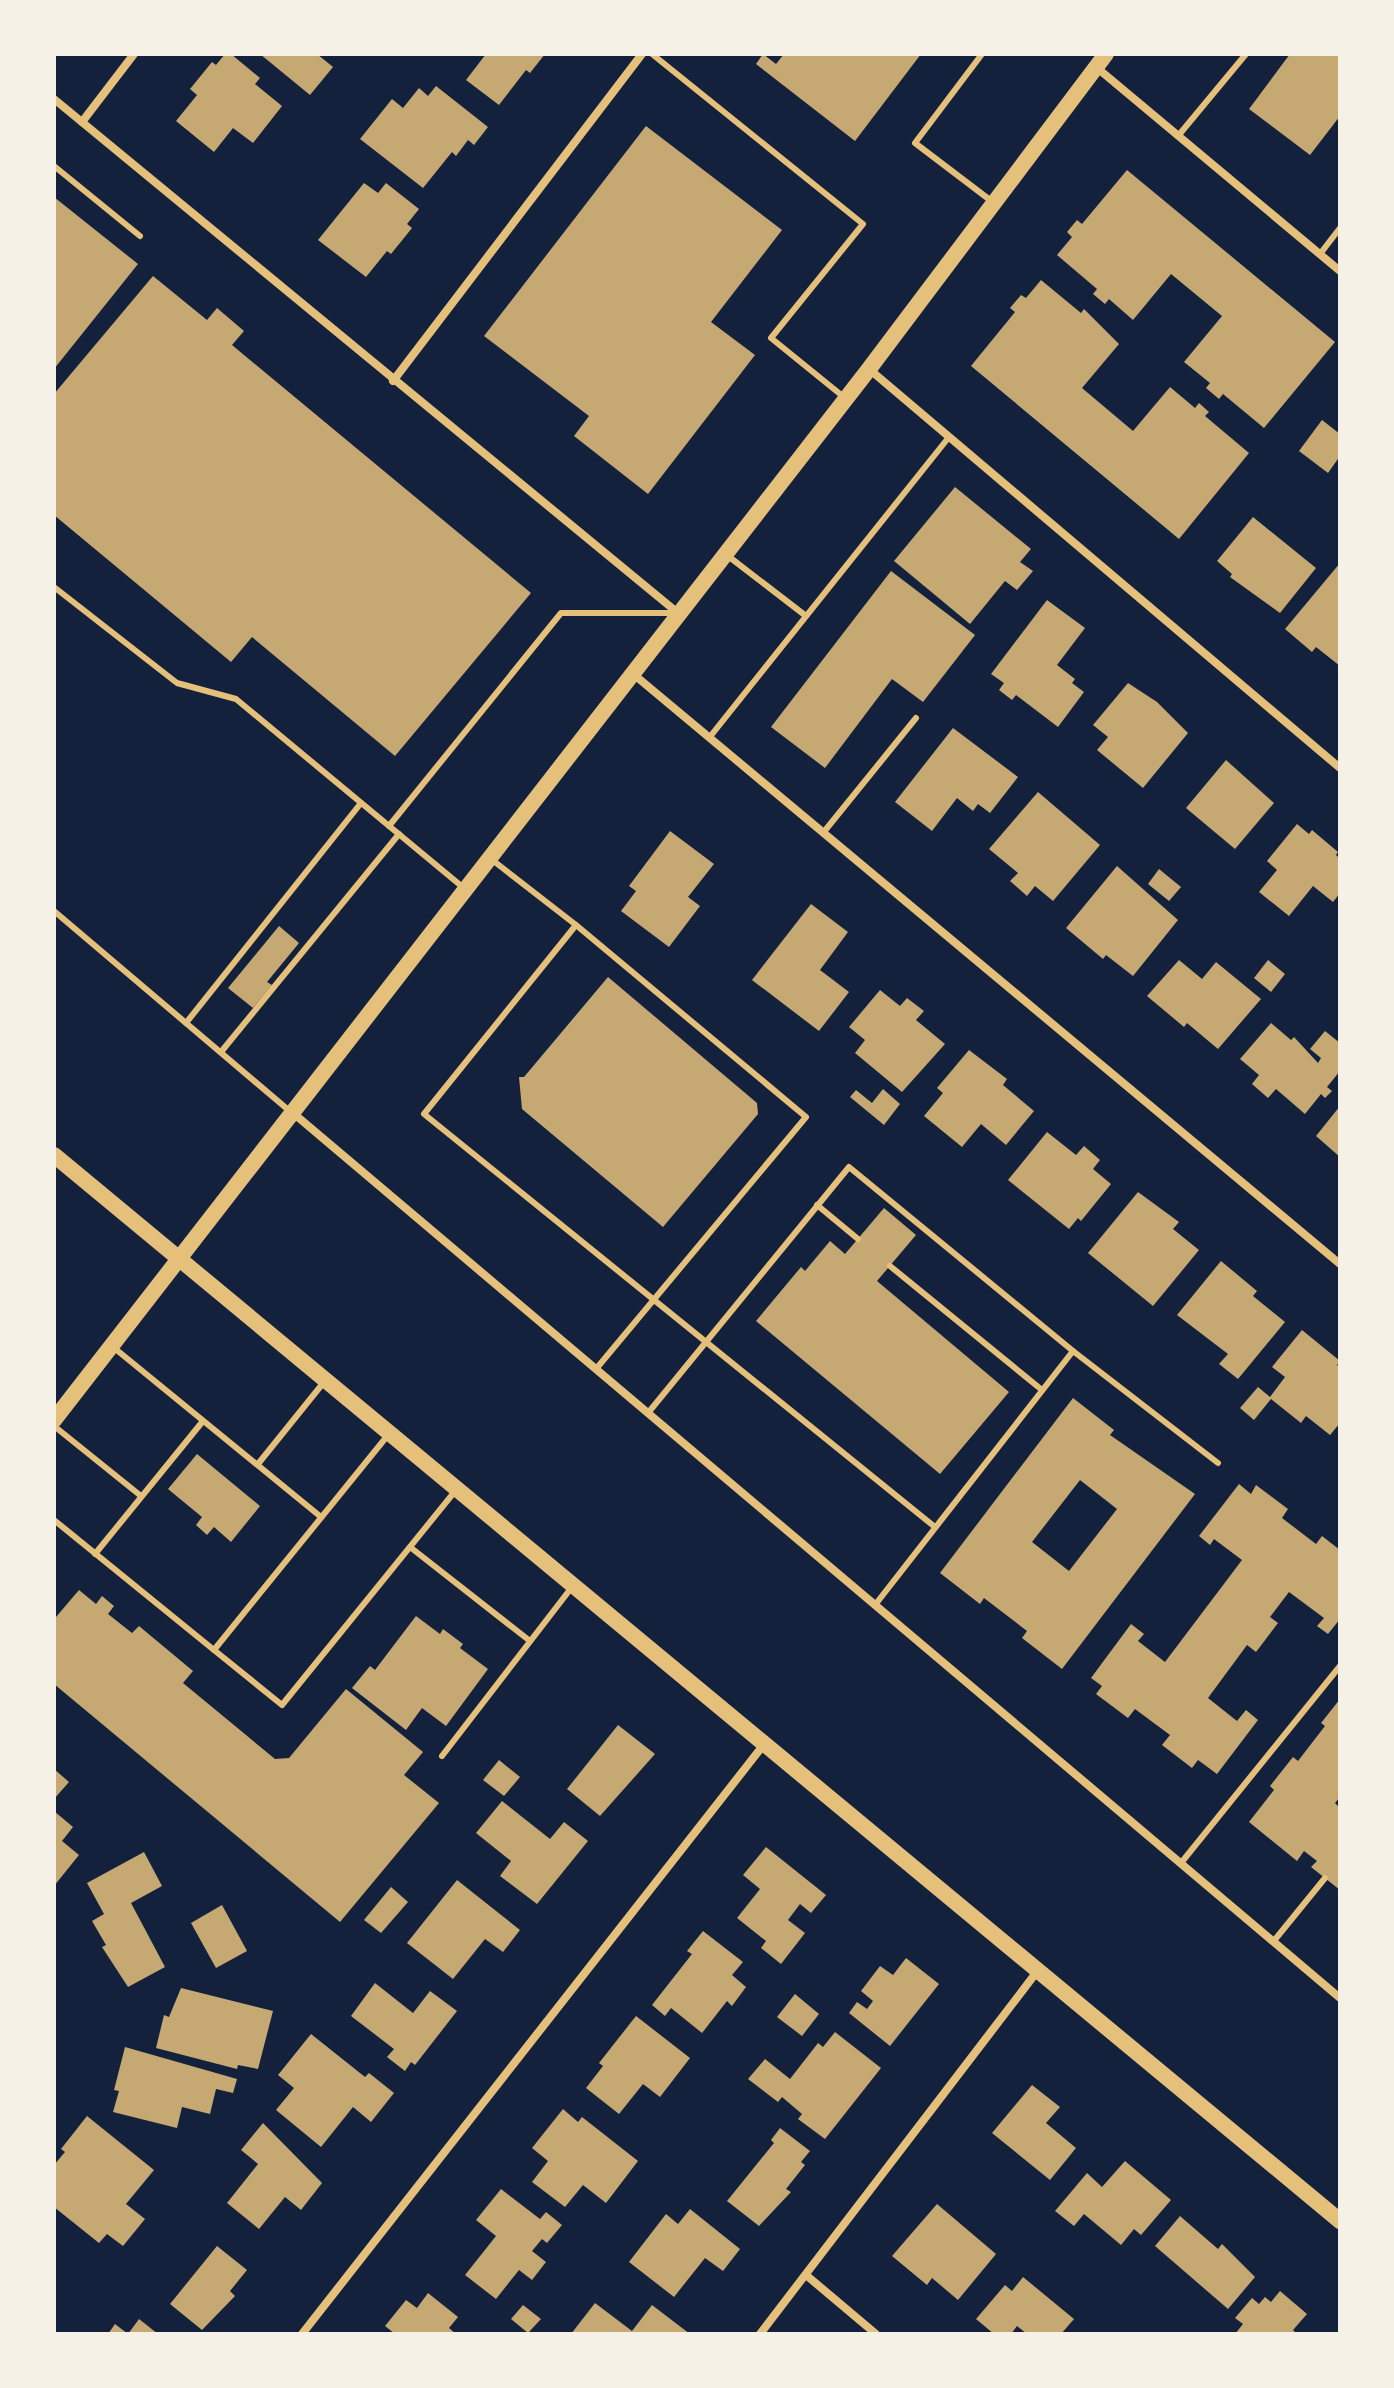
<svg xmlns="http://www.w3.org/2000/svg" width="1394" height="2388" font-family="Karla,sans-serif">
	<rect width="100%" height="100%" fill="#14213d"/>
	<!-- building -->
	<g fill="#c6a872" fill-rule="evenodd">
		<polygon points="225,54 231,54 260,78 255,84 282,106 253,143 233,128 214,152 176,121 197,95 190,89 212,62 216,65"/>
		<polygon points="260,54 317,54 333,67 310,95"/>
		<polygon points="486,54 545,54 530,73 526,70 499,105 466,80"/>
		<polygon points="763,54 776,64 784,54 921,54 855,141 756,64"/>
		<polygon points="1290,54 1340,54 1340,116 1310,155 1249,109"/>
		<polygon points="436,86 488,127 474,145 468,140 456,156 452,152 423,188 360,139 392,99 403,108 419,88 428,96"/>
		<polygon points="646,126 782,230 711,322 755,355 648,494 574,436 589,416 484,336"/>
		<polygon points="1127,170 1335,342 1264,428 1223,394 1219,399 1206,388 1210,383 1184,362 1222,316 1171,274 1133,320 1109,299 1105,304 1093,294 1097,289 1057,255 1072,237 1067,232 1077,220 1082,224"/>
		<polygon points="364,183 378,193 386,183 419,209 407,224 412,228 391,254 387,251 366,277 318,240"/>
		<polygon points="54,197 138,264 54,369"/>
		<polygon points="153,276 207,320 217,308 244,331 232,345 531,593 395,756 252,637 231,662 54,515 54,394"/>
		<polygon points="1041,280 1081,313 1084,309 1119,344 1082,388 1133,431 1170,387 1195,408 1199,403 1209,412 1205,416 1249,453 1179,539 971,366 1015,312 1010,308 1021,295 1026,298"/>
		<polygon points="1322,420 1340,434 1340,456 1328,473 1299,451"/>
		<polygon points="955,487 1031,549 1020,562 1033,571 1017,590 1005,581 970,624 894,561"/>
		<polygon points="1253,517 1316,568 1280,613 1230,577 1232,574 1217,561"/>
		<polygon points="1340,563 1340,666 1316,647 1312,652 1285,629"/>
		<polygon points="891,571 975,635 923,702 892,679 825,768 771,727"/>
		<polygon points="1047,600 1085,628 1057,665 1075,679 1072,683 1084,692 1058,727 1016,695 1012,700 999,690 1004,683 991,674"/>
		<polygon points="1128,683 1157,702 1188,733 1143,788 1097,750 1108,737 1093,725"/>
		<polygon points="953,728 1018,777 990,813 978,804 973,811 957,798 932,831 895,802"/>
		<polygon points="1226,760 1274,803 1235,849 1186,808"/>
		<polygon points="1038,792 1100,845 1053,901 1035,886 1027,896 1010,881 1018,873 989,849"/>
		<polygon points="1297,824 1309,834 1312,830 1338,852 1336,855 1340,859 1340,893 1333,902 1313,886 1289,916 1259,892 1277,870 1267,861"/>
		<polygon points="670,831 714,864 688,897 700,906 669,947 621,911 636,891 629,886"/>
		<polygon points="1117,866 1178,920 1133,976 1106,955 1103,959 1066,928"/>
		<polygon points="1159,869 1181,887 1169,901 1148,884"/>
		<polygon points="811,904 848,932 820,970 849,992 819,1031 752,980"/>
		<polygon points="279,926 299,943 267,982 272,985 253,1008 228,988"/>
		<polygon points="1179,960 1202,979 1216,962 1261,999 1218,1049 1187,1023 1184,1027 1147,996"/>
		<polygon points="1268,960 1285,974 1271,992 1254,978"/>
		<polygon points="608,977 757,1103 758,1114 663,1227 522,1109 519,1077 524,1077"/>
		<polygon points="880,990 900,1006 907,998 924,1011 916,1020 945,1044 902,1092 855,1053 865,1040 849,1027"/>
		<polygon points="1271,1023 1291,1040 1294,1037 1318,1063 1321,1058 1310,1049 1325,1031 1340,1043 1340,1071 1327,1087 1332,1091 1325,1098 1321,1094 1305,1114 1276,1089 1268,1098 1252,1084 1259,1075 1240,1059"/>
		<polygon points="969,1050 1007,1079 1003,1085 1034,1111 1006,1145 981,1124 962,1147 924,1116 943,1093 937,1088"/>
		<polygon points="883,1089 900,1104 884,1125 850,1097 856,1090 872,1103"/>
		<polygon points="1340,1106 1340,1157 1316,1136"/>
		<polygon points="1047,1132 1076,1155 1084,1146 1100,1160 1093,1169 1111,1184 1081,1221 1078,1218 1069,1229 1008,1180"/>
		<polygon points="1138,1192 1179,1222 1173,1229 1199,1250 1153,1306 1088,1253"/>
		<polygon points="884,1208 916,1235 877,1281 1009,1392 940,1474 756,1321 801,1267 805,1271 830,1241 845,1254"/>
		<polygon points="1221,1261 1257,1291 1253,1296 1285,1322 1238,1379 1219,1364 1228,1354 1177,1315"/>
		<polygon points="1302,1330 1340,1361 1337,1365 1340,1368 1340,1423 1330,1435 1306,1416 1301,1423 1271,1399 1254,1420 1240,1408 1258,1387 1270,1397 1285,1377 1272,1367"/>
		<path d="M1073,1398l41,32 -4,5 85,59 -133,175 -40,-31 5,-7 -43,-33 -4,6 -40,-31zM1080,1480l37,29 -48,62 -37,-29z"/>
		<polygon points="197,1454 260,1506 231,1542 214,1527 207,1535 196,1525 202,1517 168,1489"/>
		<polygon points="1239,1484 1251,1494 1256,1485 1288,1509 1282,1518 1316,1544 1322,1536 1340,1550 1340,1619 1328,1634 1317,1626 1324,1618 1289,1592 1270,1617 1278,1623 1256,1652 1247,1645 1208,1698 1237,1721 1246,1710 1258,1720 1217,1774 1198,1760 1192,1768 1162,1745 1170,1735 1135,1709 1128,1718 1096,1694 1102,1686 1091,1678 1131,1624 1144,1634 1138,1641 1165,1662 1242,1560 1214,1539 1210,1545 1199,1536"/>
		<polygon points="79,1590 96,1604 102,1596 114,1606 108,1614 132,1633 139,1626 193,1671 183,1683 275,1759 289,1758 346,1689 423,1752 404,1775 439,1803 340,1922 54,1684 54,1615 56,1617"/>
		<polygon points="416,1616 440,1634 443,1629 463,1644 460,1648 488,1669 446,1726 422,1708 406,1730 352,1688 370,1666 375,1670"/>
		<polygon points="1340,1699 1340,1797 1335,1803 1340,1808 1340,1890 1311,1867 1317,1861 1304,1851 1297,1861 1249,1822 1274,1790 1270,1786 1293,1757 1298,1761 1325,1726 1321,1723"/>
		<polygon points="618,1725 655,1754 600,1816 567,1789"/>
		<polygon points="499,1760 520,1777 504,1796 483,1780"/>
		<polygon points="54,1769 69,1782 54,1799"/>
		<polygon points="502,1801 550,1839 564,1822 588,1841 537,1904 500,1876 511,1861 476,1833"/>
		<polygon points="54,1811 73,1827 62,1841 79,1855 54,1886"/>
		<polygon points="766,1847 826,1895 811,1913 800,1904 788,1920 805,1933 781,1964 761,1948 766,1941 737,1918 760,1889 743,1875"/>
		<polygon points="144,1852 162,1886 131,1903 165,1967 128,1987 102,1947 106,1945 92,1921 104,1914 87,1883"/>
		<polygon points="457,1880 520,1930 503,1952 485,1939 453,1979 407,1943"/>
		<polygon points="391,1887 408,1902 381,1933 364,1920"/>
		<polygon points="222,1905 247,1951 216,1968 191,1923"/>
		<polygon points="703,1931 743,1962 732,1975 746,1987 732,2006 727,2001 702,2033 671,2008 665,2016 652,2005 692,1954 687,1951"/>
		<polygon points="906,1958 939,1984 890,2046 849,2013 857,2002 867,2009 873,2001 861,1991 880,1966 893,1975"/>
		<polygon points="375,1983 413,2013 430,1991 457,2011 415,2065 411,2062 405,2071 387,2057 394,2049 351,2016"/>
		<polygon points="181,1988 273,2011 258,2069 238,2065 237,2069 156,2048 164,2015 169,2017"/>
		<polygon points="795,1994 819,2014 802,2036 777,2017"/>
		<polygon points="636,2016 690,2058 660,2097 643,2084 619,2114 586,2088 603,2066 599,2063"/>
		<polygon points="835,2032 881,2068 825,2139 798,2119 802,2114 782,2097 778,2102 748,2079 765,2059 790,2079 818,2043 823,2047"/>
		<polygon points="311,2034 365,2077 369,2073 394,2093 371,2122 353,2107 321,2147 276,2110 294,2088 278,2075"/>
		<polygon points="125,2047 237,2079 233,2093 216,2089 210,2114 182,2107 177,2128 113,2112 119,2091 114,2090"/>
		<polygon points="1032,2085 1060,2107 1046,2123 1076,2148 1050,2180 992,2133"/>
		<polygon points="563,2109 578,2122 582,2117 638,2161 606,2203 583,2185 565,2207 532,2182 548,2161 532,2148"/>
		<polygon points="87,2116 154,2170 126,2204 145,2219 123,2246 107,2234 99,2243 54,2207 54,2165 65,2152 61,2149"/>
		<polygon points="263,2123 322,2183 301,2210 285,2197 259,2229 227,2203 258,2164 241,2150"/>
		<polygon points="780,2128 810,2151 801,2162 805,2165 786,2189 791,2192 759,2226 727,2201 774,2143 771,2140"/>
		<polygon points="1125,2161 1171,2200 1141,2235 1134,2229 1121,2245 1084,2214 1074,2226 1055,2211 1087,2173 1102,2187"/>
		<polygon points="501,2189 540,2219 546,2212 562,2225 547,2243 542,2239 532,2251 546,2262 532,2280 519,2270 496,2299 465,2275 496,2236 476,2220"/>
		<polygon points="937,2204 996,2254 958,2300 932,2278 927,2285 892,2256"/>
		<polygon points="690,2209 740,2249 723,2271 705,2258 674,2297 629,2262 666,2214 678,2224"/>
		<polygon points="1180,2216 1218,2249 1222,2244 1255,2277 1228,2309 1155,2246"/>
		<polygon points="217,2246 247,2270 230,2291 235,2296 202,2330 170,2304"/>
		<polygon points="1023,2277 1074,2319 1061,2334 1027,2334 1017,2326 1011,2334 994,2334 976,2319 1005,2285 1012,2291"/>
		<polygon points="1280,2291 1307,2314 1293,2330 1297,2334 1235,2334 1243,2324 1235,2318 1252,2298 1259,2304 1265,2297 1271,2302"/>
		<polygon points="428,2293 458,2317 449,2328 456,2334 395,2334 385,2326 406,2300 417,2308"/>
		<polygon points="595,2303 632,2331 652,2305 690,2334 571,2334"/>
		<polygon points="523,2305 541,2319 528,2333 511,2319"/>
		<polygon points="139,2319 158,2334 108,2334 115,2324 128,2334"/>
	</g>
	<g fill="none" stroke-linecap="round" stroke-linejoin="round">
		<!-- service -->
		<g stroke="#e5c07b" stroke-width="6">
			<polyline points="652,54 863,224 771,338 845,398"/>
			<polyline points="982,54 915,143 994,203"/>
			<polyline points="1178,136 1246,54"/>
			<polyline points="54,166 140,236"/>
			<polyline points="1320,254 1340,228"/>
			<polyline points="728,556 806,616"/>
			<polyline points="54,587 177,683 236,699 465,889"/>
			<polyline points="709,738 949,437"/>
			<polyline points="389,826 561,613 676,613"/>
			<polyline points="823,833 916,718"/>
			<polyline points="491,859 576,925 424,1114 935,1527"/>
			<polyline points="54,911 292,1113"/>
			<polyline points="576,925 806,1117 596,1369"/>
			<polyline points="186,1023 361,803"/>
			<polyline points="221,1052 399,834"/>
			<polyline points="817,1205 858,1239"/>
			<polyline points="890,1266 1042,1390"/>
			<polyline points="113,1347 321,1517"/>
			<polyline points="648,1413 849,1167 1073,1351"/>
			<polyline points="54,1426 141,1496"/>
			<polyline points="258,1464 324,1382"/>
			<polyline points="54,1520 214,1650 388,1435"/>
			<polyline points="410,1547 530,1641"/>
			<polyline points="95,1554 203,1421"/>
			<polyline points="875,1605 1073,1351 1218,1463"/>
			<polyline points="214,1650 282,1705 456,1490"/>
			<polyline points="442,1756 572,1587"/>
			<polyline points="1181,1863 1340,1666"/>
			<polyline points="1273,1942 1325,1878"/>
		</g>
		<!-- minor -->
		<g stroke="#e5c07b" stroke-width="8">
			<polyline points="1096,67 1340,271"/>
			<polyline points="54,99 678,613"/>
			<polyline points="82,122 134,54"/>
			<polyline points="869,369 1340,768"/>
			<polyline points="393,381 642,54"/>
			<polyline points="632,673 1340,1264"/>
			<polyline points="293,1113 1340,1998"/>
			<polyline points="806,2275 876,2334"/>
			<polyline points="302,2334 765,1743"/>
			<polyline points="760,2334 1039,1969"/>
		</g>
		<!-- secondary -->
		<g stroke="#e5c07b" stroke-width="16">
			<polyline points="54,1155 1340,2221"/>
			<polyline points="54,1420 869,369 1106,54"/>
		</g>
	</g>
	<!-- border -->
	<rect width="1394" height="2388" fill="none" stroke="#f6f1e7" stroke-width="112"/>
</svg>
